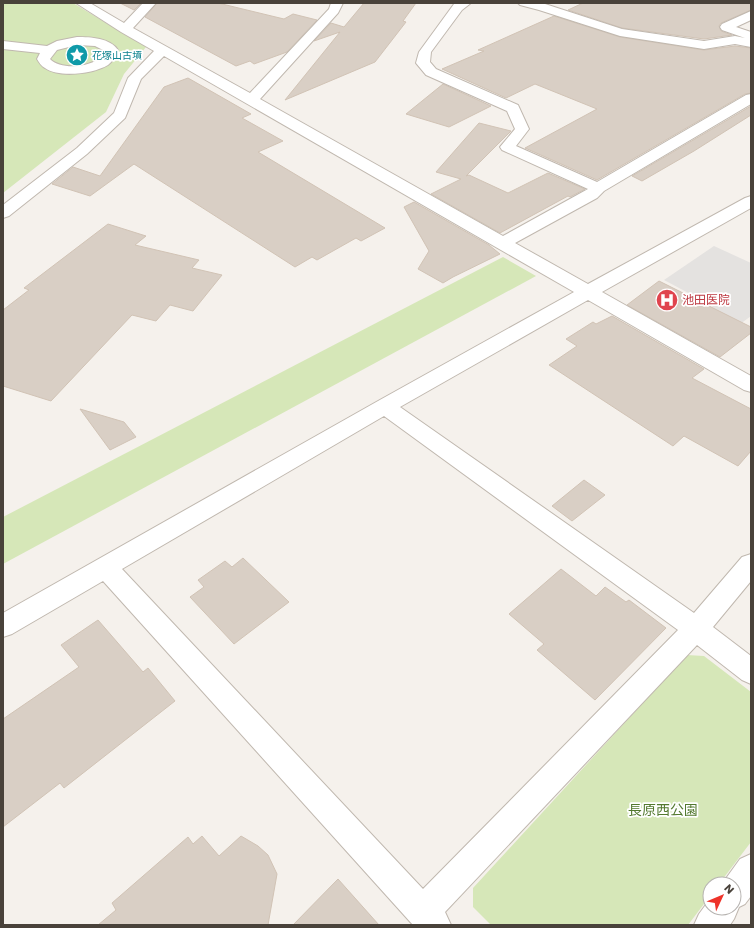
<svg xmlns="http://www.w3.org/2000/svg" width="754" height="928" font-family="Poppins,'Noto Sans JP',sans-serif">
	<rect width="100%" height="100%" fill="#f5f1ec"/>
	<!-- green -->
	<g fill="#d6e7b8">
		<polygon points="3,3 73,3 146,47 124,74 106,112 3,193"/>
		<polygon points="503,257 536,276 3,564 3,517"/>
		<polygon points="687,655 704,656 751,692 751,842 719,884 710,884 710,896 688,925 491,925 473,907 473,888"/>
	</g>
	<!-- parking -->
	<polygon fill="#e4e2e0" points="714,246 751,263 751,316 713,344 684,328 713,306 664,280"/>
	<!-- building -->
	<g fill="#d9cfc5" stroke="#d1c3b5">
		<polygon points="120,3 141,3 134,10"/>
		<polygon points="157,3 218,3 284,19 293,14 317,20 287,52 254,64 250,61 236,66 145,17"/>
		<polygon points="364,3 416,3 403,21 406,22 375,62 285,100 340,32 314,41 331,23 344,27"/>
		<polygon points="583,3 751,3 751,10 721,23 719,26 721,31 732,35 704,39 622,28 568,10"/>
		<polygon points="554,16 620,37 704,50 735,46 751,48 751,93 745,94 597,180 525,148 597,109 535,84 506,98 442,69 484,51 478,50"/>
		<polygon points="188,78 251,114 242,118 283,141 258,152 385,228 361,241 356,238 317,260 312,257 295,267 134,164 90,196 52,184 73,167 100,176 164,87"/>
		<polygon points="443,84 491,106 449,127 406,114"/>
		<polygon points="751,106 751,115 694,151 642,181 632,176"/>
		<polygon points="479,123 511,131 466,176 469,175 508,193 548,173 585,189 570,197 568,196 500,233 431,194 461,179 436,172"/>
		<polygon points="414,202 489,245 500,254 453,277 443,283 418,269 429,251 404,207"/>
		<polygon points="108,224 146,236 135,245 199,260 192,268 222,275 193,311 170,305 156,321 132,315 51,401 3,386 3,310 29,290 24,288"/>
		<polygon points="659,281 751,327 751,333 720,357 627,305"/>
		<polygon points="612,316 704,369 692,378 751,409 751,451 738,466 684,436 673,446 549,365 577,346 566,339 593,322 596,324"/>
		<polygon points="80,409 124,422 136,437 110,450"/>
		<polygon points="584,480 605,495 572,521 552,506"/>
		<polygon points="243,558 289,602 234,644 190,597 204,587 198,580 225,561 232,567"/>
		<polygon points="561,569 596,596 605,587 626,602 629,600 666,628 595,700 537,650 544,644 509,614"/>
		<polygon points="98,620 143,672 148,668 175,701 64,788 60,783 3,827 3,719 79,667 61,645"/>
		<polygon points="202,836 219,856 241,836 258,846 268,855 277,874 268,925 98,925 116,910 112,903 188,837 193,844"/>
		<polygon points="338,879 379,925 293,925"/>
	</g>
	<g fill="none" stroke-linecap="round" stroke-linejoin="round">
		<!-- minor casing -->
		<g stroke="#c0b8af" stroke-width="2">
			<g id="minor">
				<path d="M76,3h14l34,20 19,-20h13l-23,25 117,65 79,-84 2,-6h12l-5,10 -78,86 243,137 85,-47 -86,-39 -2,-3 15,-18 -8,-18 -81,-36 -10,-12 3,-11 35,-48 2,-1h15l-9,7 -31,42 -1,10 6,7 82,36 11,24 -13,17 81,36 149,-87 5,-1v10l-147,87 -7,7 -82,45 73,41 157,-86 6,-2v12l-149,84 149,84v16l-7,-2 -156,-90 -188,107 294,206 48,-56 9,-3v27l-38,46 38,29v28l-9,-4 -45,-35 -252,267 6,13h-38l-310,-344 -91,53 -9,3v-24l375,-212 196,-109 -410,-236 -23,23 -16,39 -38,36 -78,62 -6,2v-13l74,-57 37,-35 14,-35 26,-27 -33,-19zM384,416l294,214 -255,259 -301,-320z"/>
				<polygon points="518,3 542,3 622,29 704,41 735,36 745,38 722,30 720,27 722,24 751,11 751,20 736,27 751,32 751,47 735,44 704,49 620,36 539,10 520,5"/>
				<path d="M77,37c14,0 33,1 41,13 -2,6 -5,11 -10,15 -15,9 -49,13 -63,3 -4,-2 -6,-6 -8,-9l3,-6 -37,-4v-8l44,5 10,-5zM77,45l18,1 10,5c-7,17 -44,20 -55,8l7,-9z"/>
				<polygon points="751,854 751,896 745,904 739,907 734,919 730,925 694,925 699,914 710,899 710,908 734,908 734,884 722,884 740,859"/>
			</g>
		</g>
		<!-- minor -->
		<use href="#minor" fill="#fff" fill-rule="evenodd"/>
	</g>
	<!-- icons -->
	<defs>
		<g id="sight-disc" transform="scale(1.15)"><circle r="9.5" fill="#0f9aa8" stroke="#fff"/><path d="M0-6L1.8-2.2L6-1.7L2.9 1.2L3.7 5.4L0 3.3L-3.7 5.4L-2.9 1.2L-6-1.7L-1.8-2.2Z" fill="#fff"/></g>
		<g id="hospital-disc" transform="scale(1.15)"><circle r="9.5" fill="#e0444e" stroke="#fff"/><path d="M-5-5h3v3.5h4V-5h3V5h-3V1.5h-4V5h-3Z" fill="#fff"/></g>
	</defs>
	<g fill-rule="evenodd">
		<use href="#sight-disc" x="77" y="55"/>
		<use href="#hospital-disc" x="667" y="300"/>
	</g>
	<g text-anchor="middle" stroke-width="3.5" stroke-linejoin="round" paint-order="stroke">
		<!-- far-culture labels -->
		<g font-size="10" fill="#0d838f" stroke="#fff" text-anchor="start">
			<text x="92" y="59">花塚山古墳</text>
		</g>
		<!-- health labels -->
		<g font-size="12" fill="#be3a42" stroke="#fff" text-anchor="start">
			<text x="682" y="304">池田医院</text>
		</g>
		<!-- near-park labels -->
		<g font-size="14" fill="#53792f" stroke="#fff">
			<text x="663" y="815">長原西公園</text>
		</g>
	</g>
	<!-- border -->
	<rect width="754" height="928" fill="none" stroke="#49423a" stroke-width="8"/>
	<!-- north arrow -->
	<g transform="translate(722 896) rotate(46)"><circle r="19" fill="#ffffff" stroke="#b6b3b0"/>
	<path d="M0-3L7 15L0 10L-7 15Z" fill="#ee332a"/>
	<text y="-6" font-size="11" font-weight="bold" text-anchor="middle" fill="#49423a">N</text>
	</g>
</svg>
